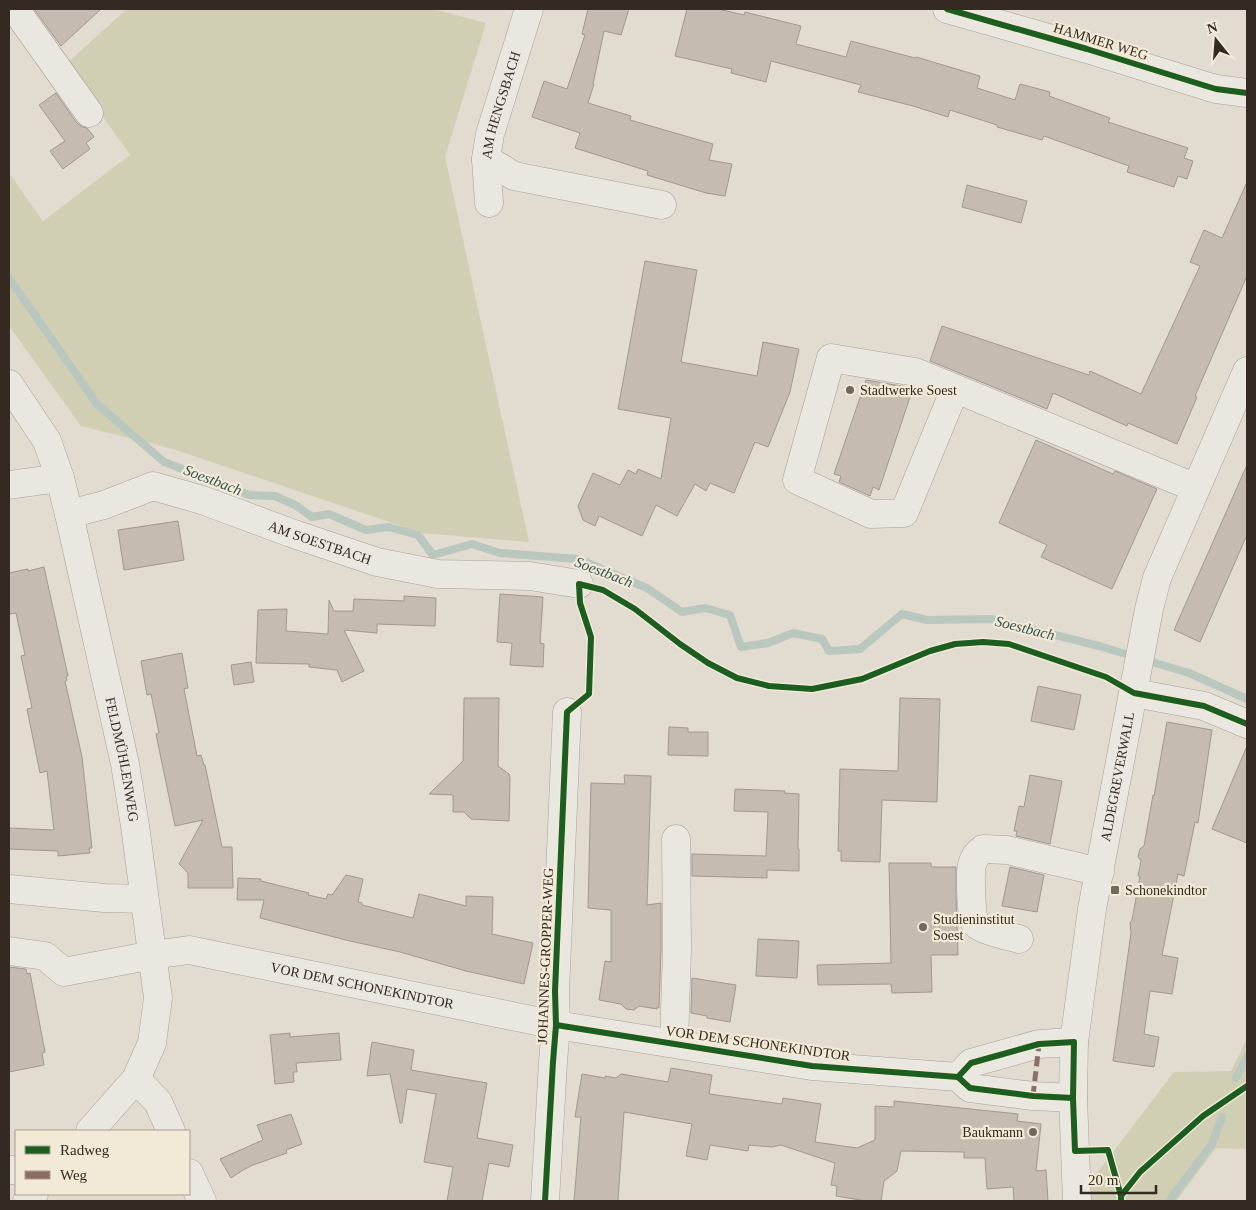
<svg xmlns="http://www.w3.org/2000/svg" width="1256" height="1210" font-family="'Times New Roman',serif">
	<rect width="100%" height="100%" fill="#e1dbd0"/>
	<!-- green -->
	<g fill="#d0cfb4">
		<polygon points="127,9 433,9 486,23 445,157 529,542 422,533 173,449 81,426 9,326 9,173 43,221 130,155 66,64"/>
		<polygon points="1247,1039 1247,1149 1216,1148 1176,1201 1091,1201 1091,1181 1174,1072 1231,1071"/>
	</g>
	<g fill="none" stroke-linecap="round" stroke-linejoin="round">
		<!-- stream -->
		<g stroke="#b9c7be" stroke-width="8">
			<polyline points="9,278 97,404 164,462 249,495 275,496 297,506 312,517 329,514 366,530 388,527 418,535 433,555 472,544 500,553 578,559 647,588 682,612 705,608 730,615 741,647 768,643 793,633 822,639 829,651 860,649 902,614 927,620 991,619 1099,646 1189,673 1247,699"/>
			<polyline points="1236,1078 1247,1057"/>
			<polyline points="1169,1201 1212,1144 1222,1117"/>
		</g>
	</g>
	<!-- building -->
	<g fill="#c5bbb1" stroke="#a2988f">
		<polygon points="34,9 101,9 61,46"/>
		<polygon points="588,9 629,9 621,35 604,31 593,84 594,84 588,103 631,116 630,120 713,144 709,160 732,164 725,196 706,193 647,175 648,171 575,148 580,133 532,117 544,81 567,89 585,35 582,34"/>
		<polygon points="687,9 718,9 744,15 745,12 801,26 796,44 846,57 851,41 915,58 916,57 980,76 977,88 1015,100 1020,84 1050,92 1049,96 1110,118 1108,122 1188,148 1184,158 1193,161 1187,179 1178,176 1174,187 1127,172 1129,166 1044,136 1042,140 997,127 997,125 950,110 948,117 913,106 858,92 861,85 771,61 766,82 731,73 732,69 675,56"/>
		<polygon points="56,93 76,122 82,127 87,128 94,137 86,143 90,149 63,169 50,151 65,141 39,105"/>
		<polygon points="1247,182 1247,276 1195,396 1197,397 1177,444 1128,423 1127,426 1053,393 1047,409 930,361 942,326 1089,375 1090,371 1141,394 1200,266 1190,262 1204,230 1222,238"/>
		<polygon points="967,185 1027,201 1021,223 962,207"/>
		<polygon points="645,261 697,270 681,362 757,376 763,342 799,349 790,392 768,447 755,442 734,493 710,483 706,491 695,484 677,516 656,505 642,536 599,516 595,526 583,520 578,506 593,473 620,485 628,470 636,474 638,469 661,479 671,418 618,409"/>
		<polygon points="866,380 913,388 879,490 873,487 870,496 839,482 841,476 834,474"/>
		<polygon points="1036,440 1113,474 1115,471 1157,489 1112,589 1041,557 1047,545 999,523"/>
		<polygon points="1247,465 1247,535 1200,642 1174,630"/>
		<polygon points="178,521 184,560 124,570 118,530"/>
		<polygon points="44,567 68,676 66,677 67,680 65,681 82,757 92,848 89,848 90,853 58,856 58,851 9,849 9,828 54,830 47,771 40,773 27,709 32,708 21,656 25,655 16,613 9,614 9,573 28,569 28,571"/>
		<polygon points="500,594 543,597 540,643 544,644 543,667 510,665 512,643 497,642"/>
		<polygon points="404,596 436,598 435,626 377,624 377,633 344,630 364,671 342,682 337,670 309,667 309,664 256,663 258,610 287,609 286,631 328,634 329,600 334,611 353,611 354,599 404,601"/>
		<polygon points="182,653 188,688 184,689 197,756 201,755 204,765 205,765 222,847 232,847 233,888 188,888 188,873 179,864 203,820 175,826 156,734 159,733 151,694 147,695 141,661"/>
		<polygon points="251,662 254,682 234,685 231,665"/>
		<polygon points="1038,686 1081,695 1074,730 1031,721"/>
		<polygon points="464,698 499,698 498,766 509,774 510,778 509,821 471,819 464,812 453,812 453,795 429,794 463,761"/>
		<polygon points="900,698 940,699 937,802 882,800 880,862 841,861 841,851 838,851 840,769 898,771"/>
		<polygon points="1167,722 1212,730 1198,823 1195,822 1184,876 1178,874 1162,955 1178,958 1172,994 1150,991 1144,1034 1159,1037 1154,1067 1113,1061 1131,933 1130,923 1132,920 1140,876 1138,876 1141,861 1138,857 1140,849 1144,846 1153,795 1154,796"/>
		<polygon points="669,727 688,728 688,732 708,732 708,756 668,755"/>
		<polygon points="1247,746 1247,843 1212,829"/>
		<polygon points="624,775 651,776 647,905 661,903 661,948 659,1008 657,1007 657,1009 639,1006 634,1010 626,1009 621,1004 599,1000 605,961 611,962 611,910 588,908 591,783 625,784"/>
		<polygon points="1030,775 1062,781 1050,844 1016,836 1017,831 1014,831 1019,806 1024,807"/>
		<polygon points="735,789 785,791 784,793 799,794 798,849 799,849 799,871 767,870 767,878 692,876 692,854 766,856 768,812 734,811"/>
		<polygon points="889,863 931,863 931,867 956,867 956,895 958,955 931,955 932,992 892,993 891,984 818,985 817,965 891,963"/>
		<polygon points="1010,867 1044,875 1037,912 1002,906"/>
		<polygon points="346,875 363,879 358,902 362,903 362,905 413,918 419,894 466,906 466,896 493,897 492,934 533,943 524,984 466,971 400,952 350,941 260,918 264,900 237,900 238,878 261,879 261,881 309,893 308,895 326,899 328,894 332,895"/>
		<polygon points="758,939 799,941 797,978 756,976"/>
		<polygon points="9,967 26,969 27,974 30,973 45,1052 42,1053 44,1065 9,1072"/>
		<polygon points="692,978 736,985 730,1022 707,1018 707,1016 691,1013"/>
		<polygon points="290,1033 290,1037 339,1033 341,1060 296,1063 297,1072 293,1072 294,1082 275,1084 270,1035"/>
		<polygon points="372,1042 414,1050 411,1070 487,1083 477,1138 513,1145 509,1167 489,1163 482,1201 447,1201 453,1167 424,1162 436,1094 407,1089 402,1123 400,1123 390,1074 367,1076"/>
		<polygon points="671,1068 712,1075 709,1094 782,1104 783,1098 821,1104 815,1142 857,1148 875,1140 875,1106 894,1107 894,1101 1018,1114 1017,1121 1041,1124 1036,1171 1046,1170 1048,1201 1014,1201 1013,1187 987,1189 985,1158 964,1158 964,1152 901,1151 897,1171 884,1181 881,1201 866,1201 836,1196 837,1186 831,1185 835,1163 781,1145 772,1147 749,1145 748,1151 710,1145 707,1160 686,1156 692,1124 624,1112 618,1201 574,1201 581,1117 575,1117 582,1074 605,1078 605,1076 616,1078 621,1074 668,1082"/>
		<polygon points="291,1114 302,1144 286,1150 287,1153 253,1165 243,1170 231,1178 220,1159 263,1140 257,1125"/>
	</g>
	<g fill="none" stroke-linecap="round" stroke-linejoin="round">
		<!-- minor casing -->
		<g stroke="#a7a198" stroke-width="29">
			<g id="minor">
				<polyline points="15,9 89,113"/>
				<polyline points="947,9 1087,49 1206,86 1216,89 1247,93"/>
				<polyline points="486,159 514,176 662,205"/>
				<path id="s1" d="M489,203l-3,-44 4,-25 39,-125"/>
				<path id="s2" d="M9,384l38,57 13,37 9,36 56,250 10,62 23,172 -6,45 -16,36 -46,52"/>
				<polyline points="955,389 904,513 871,514 797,480 831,358 915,372 1196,488"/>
				<polyline points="9,485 60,478"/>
				<path id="s3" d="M69,514l35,-9 49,-19 49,14 89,33 86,29 61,12 92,2 49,8"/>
				<polyline points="1134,693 1204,706 1247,724"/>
				<polyline points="9,889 104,898 144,899"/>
				<path d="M1019,939c-11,-3 -36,-8 -44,-16 -4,-5 -5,-51 -3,-58 2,-8 5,-11 11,-16l24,1 93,22"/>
				<path id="s4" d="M9,951l36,5 19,16 89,-17 36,-5 367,75 256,41 146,11 12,11 63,8 40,2"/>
				<polyline points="674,1043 677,948 676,839"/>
				<polyline points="958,1077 971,1063 1039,1044 1074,1042"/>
				<polyline points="136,1079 158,1102 171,1131"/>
				<polyline points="9,1170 16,1170"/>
				<polyline points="189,1173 202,1201"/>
				<polyline points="27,1201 34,1194"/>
				<polyline points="545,1201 553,1062 556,1025 555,991 567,712"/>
				<path id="s5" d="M1077,1201l-4,-103 1,-56 18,-133 57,-300 8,-31 90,-207"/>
			</g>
		</g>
		<!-- minor -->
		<use href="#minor" stroke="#eae7e0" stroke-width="28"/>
		<!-- quiet -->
		<polyline stroke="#8d6e63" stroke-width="5" stroke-dasharray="10 5" stroke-linecap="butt" points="1033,1096 1039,1044"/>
		<!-- cycleway casing -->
		<g stroke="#f2e9d7" stroke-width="9">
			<g id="cycleway">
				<polyline points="947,9 1087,49 1206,86 1216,89 1247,93"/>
				<polyline points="556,1025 812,1066 958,1077 970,1088 1033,1096 1073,1098"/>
				<polyline points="958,1077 971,1063 1039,1044 1074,1042 1073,1098 1075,1151 1108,1150 1121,1196"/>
				<polyline points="545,1201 553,1062 556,1025 555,991 567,712 589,694 591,637 580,603 579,584 603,590 635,609 680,644 708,663 737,678 769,686 812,689 862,679 930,651 955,644 983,642 1009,644 1106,677 1134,693 1204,706 1247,724"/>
				<polyline points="1121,1201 1121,1196 1140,1172 1203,1116 1247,1086"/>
			</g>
		</g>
		<!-- cycleway -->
		<use href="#cycleway" stroke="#1b5e20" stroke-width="6"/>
	</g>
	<!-- markers -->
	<g fill="#71685e" stroke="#f2e9d7" stroke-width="2">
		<circle cx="850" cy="390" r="5"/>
		<rect x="1110" y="885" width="10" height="10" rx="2.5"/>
		<circle cx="923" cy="927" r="5"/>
		<circle cx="1033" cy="1132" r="5"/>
	</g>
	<g text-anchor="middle" stroke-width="4.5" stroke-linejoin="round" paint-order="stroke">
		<!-- street labels -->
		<g font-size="14" fill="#352a21" stroke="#f2e9d7">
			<text transform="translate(1101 41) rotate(17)" y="5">HAMMER WEG</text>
			<text dy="5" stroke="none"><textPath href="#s1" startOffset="100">AM HENGSBACH</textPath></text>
			<text dy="5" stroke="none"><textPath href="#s3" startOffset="265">AM SOESTBACH</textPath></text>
			<text dy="5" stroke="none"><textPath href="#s2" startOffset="396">FELDMÜHLENWEG</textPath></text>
			<text dy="5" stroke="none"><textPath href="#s5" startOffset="428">ALDEGREVERWALL</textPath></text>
			<text transform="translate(545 956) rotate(-88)" y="5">JOHANNES-GROPPER-WEG</text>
			<text dy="5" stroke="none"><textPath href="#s4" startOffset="365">VOR DEM SCHONEKINDTOR</textPath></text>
			<text transform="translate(758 1043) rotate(8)" y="5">VOR DEM SCHONEKINDTOR</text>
		</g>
		<!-- poi labels -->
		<g font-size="14" fill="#352a21" stroke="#f2e9d7" text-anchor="start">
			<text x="860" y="395">Stadtwerke Soest</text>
			<text x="1125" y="895">Schonekindtor</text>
			<text x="933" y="924">Studieninstitut<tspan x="933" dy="16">Soest</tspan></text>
			<text x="1023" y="1137" text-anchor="end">Baukmann</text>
		</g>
		<!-- water labels -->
		<g font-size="15" font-style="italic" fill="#325350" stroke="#f2e9d7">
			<text transform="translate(213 480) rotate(21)" y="5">Soestbach</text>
			<text transform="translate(604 572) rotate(21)" y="5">Soestbach</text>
			<text transform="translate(1025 628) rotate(14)" y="5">Soestbach</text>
		</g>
	</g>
	<!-- border -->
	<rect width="1256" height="1210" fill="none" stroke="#352a21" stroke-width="20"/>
	<!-- legend -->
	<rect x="15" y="1130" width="175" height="65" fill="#f2e9d7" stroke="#a69d8e"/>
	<rect x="25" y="1146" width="25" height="8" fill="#1b5e20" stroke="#a69d8e"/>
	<text x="60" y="1155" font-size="15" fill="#352a21">Radweg</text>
	<rect x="25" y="1171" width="25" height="8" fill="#8d6e63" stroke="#a69d8e"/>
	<text x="60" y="1180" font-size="15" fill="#352a21">Weg</text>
	<!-- north arrow -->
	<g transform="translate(1216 40) rotate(343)" stroke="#f2e9d7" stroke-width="4" paint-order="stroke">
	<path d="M0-4L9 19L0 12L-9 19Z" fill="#352a21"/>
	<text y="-8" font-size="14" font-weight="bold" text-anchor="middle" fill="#352a21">N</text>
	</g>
	<!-- scale -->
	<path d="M1081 1185v8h75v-8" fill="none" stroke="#352a21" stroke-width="2.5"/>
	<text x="1088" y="1185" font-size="15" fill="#352a21" stroke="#f2e9d7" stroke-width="4" paint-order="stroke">20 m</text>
</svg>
